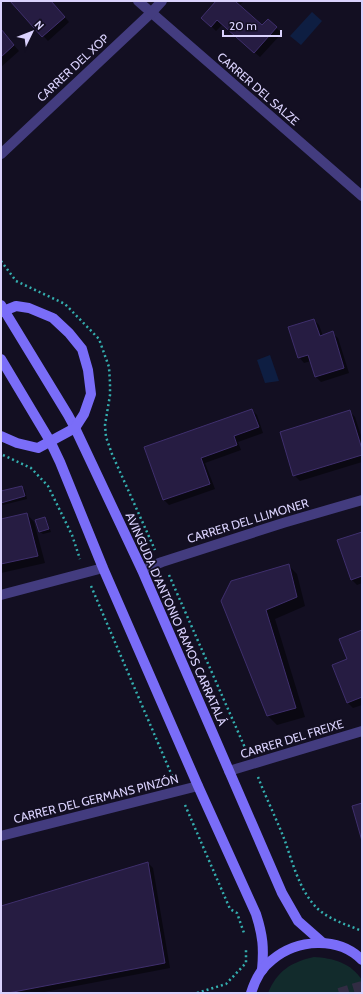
<svg xmlns="http://www.w3.org/2000/svg" width="363" height="994" font-family="Cabin,sans-serif">
	<rect width="100%" height="100%" fill="#130f22"/>
	<!-- green -->
	<path fill="#122b2c" d="M314,957c19,1 37,6 48,23v13h-94c9,-22 23,-31 46,-36z"/>
	<!-- water -->
	<g fill="#0e1e42">
		<polygon points="312,12 322,21 301,45 290,36"/>
		<polygon points="270,355 279,381 265,383 257,360"/>
	</g>
	<!-- shadow -->
	<g fill="#0007">
		<polygon points="11,1 50,1 69,22 48,41"/>
		<polygon points="218,1 244,1 239,6 262,26 276,28 282,33 260,57 223,24 216,31 203,18"/>
		<polygon points="1,30 19,51 1,67"/>
		<polygon points="314,320 319,325 323,336 332,333 338,338 349,373 321,382 316,377 311,361 304,363 299,357"/>
		<polygon points="252,410 257,415 263,433 238,442 241,450 205,463 215,489 169,505 164,500 145,448"/>
		<polygon points="350,412 355,417 362,439 362,462 300,481 294,475"/>
		<polygon points="22,487 25,490 27,499 3,505 1,503 1,492"/>
		<polygon points="27,514 34,522 45,563 1,573 1,520"/>
		<polygon points="45,519 47,521 51,532 43,534 40,532"/>
		<polygon points="362,533 362,583 357,585 351,579"/>
		<polygon points="288,565 297,574 305,606 275,619 305,717 277,725 268,716 222,601"/>
		<polygon points="362,631 362,705 353,708 348,703 333,666 348,660"/>
		<polygon points="148,863 153,868 170,968 39,993 1,993 1,907"/>
	</g>
	<!-- building -->
	<g fill="#261c42" stroke="#3f2f6d">
		<polygon points="10,1 51,1 65,17 42,37"/>
		<polygon points="216,1 235,1 262,25 268,19 277,27 254,53 217,20 211,27 201,18"/>
		<polygon points="1,29 14,45 1,57"/>
		<polygon points="314,319 320,336 333,331 344,368 315,377 308,355 298,358 288,327"/>
		<polygon points="252,409 259,427 234,436 237,445 201,458 210,484 163,500 144,447"/>
		<polygon points="350,410 362,449 362,455 293,476 280,432"/>
		<polygon points="22,486 25,496 1,503 1,491"/>
		<polygon points="27,513 38,556 1,564 1,519"/>
		<polygon points="45,517 49,529 39,532 35,520"/>
		<polygon points="362,532 362,576 351,580 337,540"/>
		<polygon points="289,564 297,597 266,610 296,708 267,716 221,601 231,581"/>
		<polygon points="362,630 362,697 347,703 332,665 347,659 339,639"/>
		<polygon points="362,803 362,841 352,806"/>
		<polygon points="148,862 165,963 8,993 1,993 1,906"/>
	</g>
	<g fill="none" stroke-linecap="round" stroke-linejoin="round">
		<!-- primary-tunnel -->
		<polyline stroke="#312c43" stroke-width="10" stroke-dasharray="10 5" stroke-linecap="butt" points="339,993 362,986"/>
		<!-- path -->
		<g stroke="#34aeaf" stroke-width="2.5" stroke-dasharray="2 3" stroke-linecap="butt">
			<polyline points="1,261 16,281 65,304 99,339 109,367 110,383 110,395 105,425 106,437 112,454 155,550"/>
			<polyline points="3,455 31,468 48,486 72,535 80,559"/>
			<polyline points="169,575 246,750"/>
			<polyline points="91,586 173,778"/>
			<path d="M258,777c8,21 19,43 27,64 8,23 15,51 33,68 12,11 30,16 44,22"/>
			<polyline points="185,805 230,909 237,913 244,933"/>
			<polyline points="197,993 226,984 246,963 246,948"/>
		</g>
		<!-- minor -->
		<g stroke="#433c7f" stroke-width="10">
			<polyline points="138,1 362,196"/>
			<polyline points="1,154 151,13 162,1"/>
			<polyline points="142,570 162,562 283,523 362,500"/>
			<polyline points="1,595 103,568"/>
			<polyline points="229,771 362,731"/>
			<polyline points="1,836 198,786"/>
		</g>
		<!-- secondary -->
		<g stroke="#7a6df8" stroke-width="10">
			<polyline points="1,305 68,415 75,428 142,570 282,893 298,921 323,943"/>
			<polyline points="1,312 16,306 29,308 53,318 69,333 82,349 88,370 91,394 84,414 75,428 38,448 17,443 1,436"/>
			<path d="M1,359l49,82 10,21 43,106 95,218 58,128c7,22 8,34 6,56"/>
			<path d="M251,993c4,-13 10,-25 21,-33 25,-21 66,-24 90,0"/>
		</g>
	</g>
	<g text-anchor="middle" stroke-width="3.5" stroke-linejoin="round" paint-order="stroke">
		<!-- street labels -->
		<g font-size="12" fill="#dad2fd" stroke="#130f22">
			<text transform="translate(73 68) rotate(-43)" y="4">CARRER DEL XOP</text>
			<text transform="translate(258 89) rotate(41)" y="4">CARRER DEL SALZE</text>
			<text transform="translate(248 521) rotate(-17)" y="4">CARRER DEL LLIMONER</text>
			<text transform="translate(176 619) rotate(66)" y="4">AVINGUDA D'ANTONIO RAMOS CARRATALÁ</text>
			<text transform="translate(292 739) rotate(-17)" y="4">CARRER DEL FREIXE</text>
			<text transform="translate(96 799) rotate(-14)" y="4">CARRER DEL GERMANS PINZÓN</text>
		</g>
	</g>
	<!-- border -->
	<rect width="363" height="994" fill="none" stroke="#dad2fd" stroke-width="4"/>
	<!-- north arrow -->
	<g transform="translate(32 32) rotate(47)" stroke="#130f22" stroke-width="3" paint-order="stroke">
	<path d="M0-3L7 15L0 10L-7 15Z" fill="#dad2fd"/>
	<text y="-6" font-size="11" font-weight="bold" text-anchor="middle" fill="#dad2fd">N</text>
	</g>
	<!-- scale -->
	<path d="M223 30v6h58v-6" fill="none" stroke="#dad2fd" stroke-width="2"/>
	<text x="229" y="30" font-size="12" fill="#dad2fd" stroke="#130f22" stroke-width="3" paint-order="stroke">20 m</text>
</svg>
